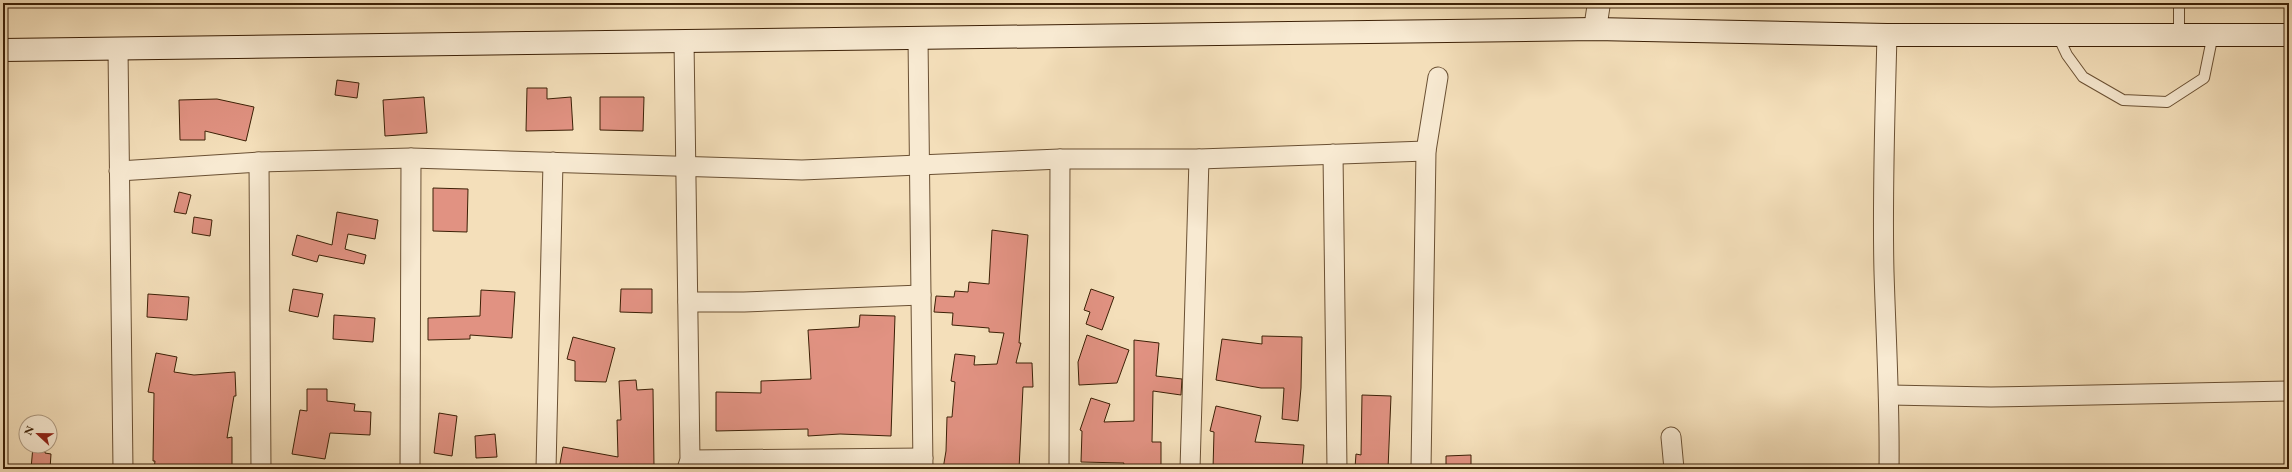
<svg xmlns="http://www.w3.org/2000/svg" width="2292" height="472" font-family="'EB Garamond',serif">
	<rect width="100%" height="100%" fill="#f4dfba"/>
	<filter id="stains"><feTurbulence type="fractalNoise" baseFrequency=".005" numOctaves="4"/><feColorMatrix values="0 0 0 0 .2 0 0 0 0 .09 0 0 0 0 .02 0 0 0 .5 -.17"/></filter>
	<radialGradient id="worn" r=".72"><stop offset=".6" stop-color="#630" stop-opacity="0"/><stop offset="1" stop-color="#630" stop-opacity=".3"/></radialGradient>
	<!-- building -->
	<g fill="#e19282" stroke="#3c2006">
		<polygon points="337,80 359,83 357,98 335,95"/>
		<polygon points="527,88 547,88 547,99 571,97 573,130 526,131"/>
		<polygon points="424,97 427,133 385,136 383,100"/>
		<polygon points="600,97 644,97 643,131 600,130"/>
		<polygon points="217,99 254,107 246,141 205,131 205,140 180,140 179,100"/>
		<polygon points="433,188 468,189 467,232 433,231"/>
		<polygon points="179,192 191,195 186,214 174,212"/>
		<polygon points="337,212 378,220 375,239 348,234 345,249 366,255 364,264 319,255 317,262 292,255 297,235 332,245"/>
		<polygon points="194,217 212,220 210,236 192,233"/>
		<polygon points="992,230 1028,235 1019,343 1021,343 1016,363 1032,363 1033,387 1023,387 1019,469 943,469 946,451 947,417 952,417 955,382 951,381 955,354 975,356 974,365 997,364 1004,333 989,332 989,328 952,325 953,313 934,312 936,296 954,297 955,291 968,292 969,282 989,284"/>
		<polygon points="293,289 323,294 318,317 289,311"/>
		<polygon points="621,289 652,289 652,313 620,312"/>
		<polygon points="1091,289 1114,297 1102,330 1086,324 1090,312 1084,310"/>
		<polygon points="481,290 515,292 512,338 470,335 470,339 428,340 428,318 480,316"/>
		<polygon points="148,294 189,297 187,320 147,317"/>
		<polygon points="334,315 375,318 373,342 333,339"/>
		<polygon points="860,315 895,316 891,436 840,434 808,436 808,429 716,431 716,392 761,393 761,381 811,379 808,330 859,327"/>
		<polygon points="1087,335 1129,350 1117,383 1079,385 1078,362"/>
		<polygon points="1262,336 1302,337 1301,388 1298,421 1282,419 1284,388 1261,388 1216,380 1222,339 1262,344"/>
		<polygon points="573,337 615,348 606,382 575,381 575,361 567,359"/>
		<polygon points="1134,340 1159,343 1156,376 1182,379 1181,395 1153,391 1152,442 1161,442 1161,469 1122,469 1124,463 1081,462 1082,431 1080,430 1091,398 1110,404 1104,422 1134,421"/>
		<polygon points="156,353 177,357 174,372 194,375 235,372 236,396 234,396 227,438 232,437 232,469 154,469 155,461 153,461 154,393 148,392"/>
		<polygon points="636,380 637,390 653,389 654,467 559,469 563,447 618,457 617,420 621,420 619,381"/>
		<polygon points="307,389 327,389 327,401 355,404 354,411 371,412 370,435 330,433 325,459 292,454 300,410 307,411"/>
		<polygon points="1362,395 1391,396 1388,469 1355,468 1356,454 1361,455"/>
		<polygon points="1216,406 1261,416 1255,442 1304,445 1302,469 1263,469 1263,466 1213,469 1214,432 1210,431"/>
		<polygon points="439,413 457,416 452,456 434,453"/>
		<polygon points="495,434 497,457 476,458 475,436"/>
		<polygon points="33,446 45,446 45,453 51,454 50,469 31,469"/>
		<polygon points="1471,455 1471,469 1446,469 1446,456"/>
	</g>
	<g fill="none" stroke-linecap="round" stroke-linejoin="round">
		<!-- service casing -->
		<g stroke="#6a5033" stroke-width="12">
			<g id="service">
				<polyline points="2179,3 2179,34"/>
				<polyline points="2057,34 2067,55 2083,77 2123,100 2167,102 2204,78 2213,34"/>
			</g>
		</g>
		<!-- minor casing -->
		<g stroke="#6a5033" stroke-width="21">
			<g id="minor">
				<path d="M1887,35c-2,79 -5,158 -3,237 2,66 6,131 5,197"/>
				<polyline points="918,38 923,469"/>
				<polyline points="684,41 690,460 687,469"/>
				<polyline points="118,49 123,469"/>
				<polyline points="1333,154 1337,469"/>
				<polyline points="259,162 261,469"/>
				<polyline points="119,171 259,162 411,158 802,170 1060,159 1199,159 1426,151"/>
				<polyline points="688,302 744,302 921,295"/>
				<polyline points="1890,395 1991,397 2289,391"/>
				<polyline points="1671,437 1674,469"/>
				<polyline points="690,460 923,458"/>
				<polyline points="410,469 411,158"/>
				<polyline points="546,469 553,162"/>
				<polyline points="1059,469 1060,159"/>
				<polyline points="1190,469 1199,159"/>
				<polyline points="1421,469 1426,151 1438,77"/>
			</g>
		</g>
		<!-- tertiary casing -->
		<g stroke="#6a5033" stroke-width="24">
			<polyline id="tertiary" points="1595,29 1599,3"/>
		</g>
		<!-- secondary casing -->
		<g stroke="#3c2006" stroke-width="24">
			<polyline id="secondary" points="3,50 1595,29 1887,35 2289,35"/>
		</g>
		<!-- service -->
		<use href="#service" stroke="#f8ead2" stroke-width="10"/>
		<!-- minor -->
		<use href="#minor" stroke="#f8ead2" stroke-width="19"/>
		<!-- tertiary -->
		<use href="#tertiary" stroke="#f8ead2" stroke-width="22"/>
		<!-- secondary -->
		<use href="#secondary" stroke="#f8ead2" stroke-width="22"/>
	</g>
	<!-- margin -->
	<rect width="2292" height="472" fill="none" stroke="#f4dfba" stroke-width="16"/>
	<rect x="4" y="4" width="2284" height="464" fill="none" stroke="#3c2006" stroke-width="2"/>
	<rect x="8" y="8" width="2276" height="456" fill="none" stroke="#3c2006"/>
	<!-- north arrow -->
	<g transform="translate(38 434) rotate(292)"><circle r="19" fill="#f8ead2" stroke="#ad9980"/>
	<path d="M0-3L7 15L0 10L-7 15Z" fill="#8f2418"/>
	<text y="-6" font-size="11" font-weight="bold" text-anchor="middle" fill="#3c2006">N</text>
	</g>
	<rect width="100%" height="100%" filter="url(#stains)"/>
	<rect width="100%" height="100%" fill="url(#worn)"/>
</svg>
